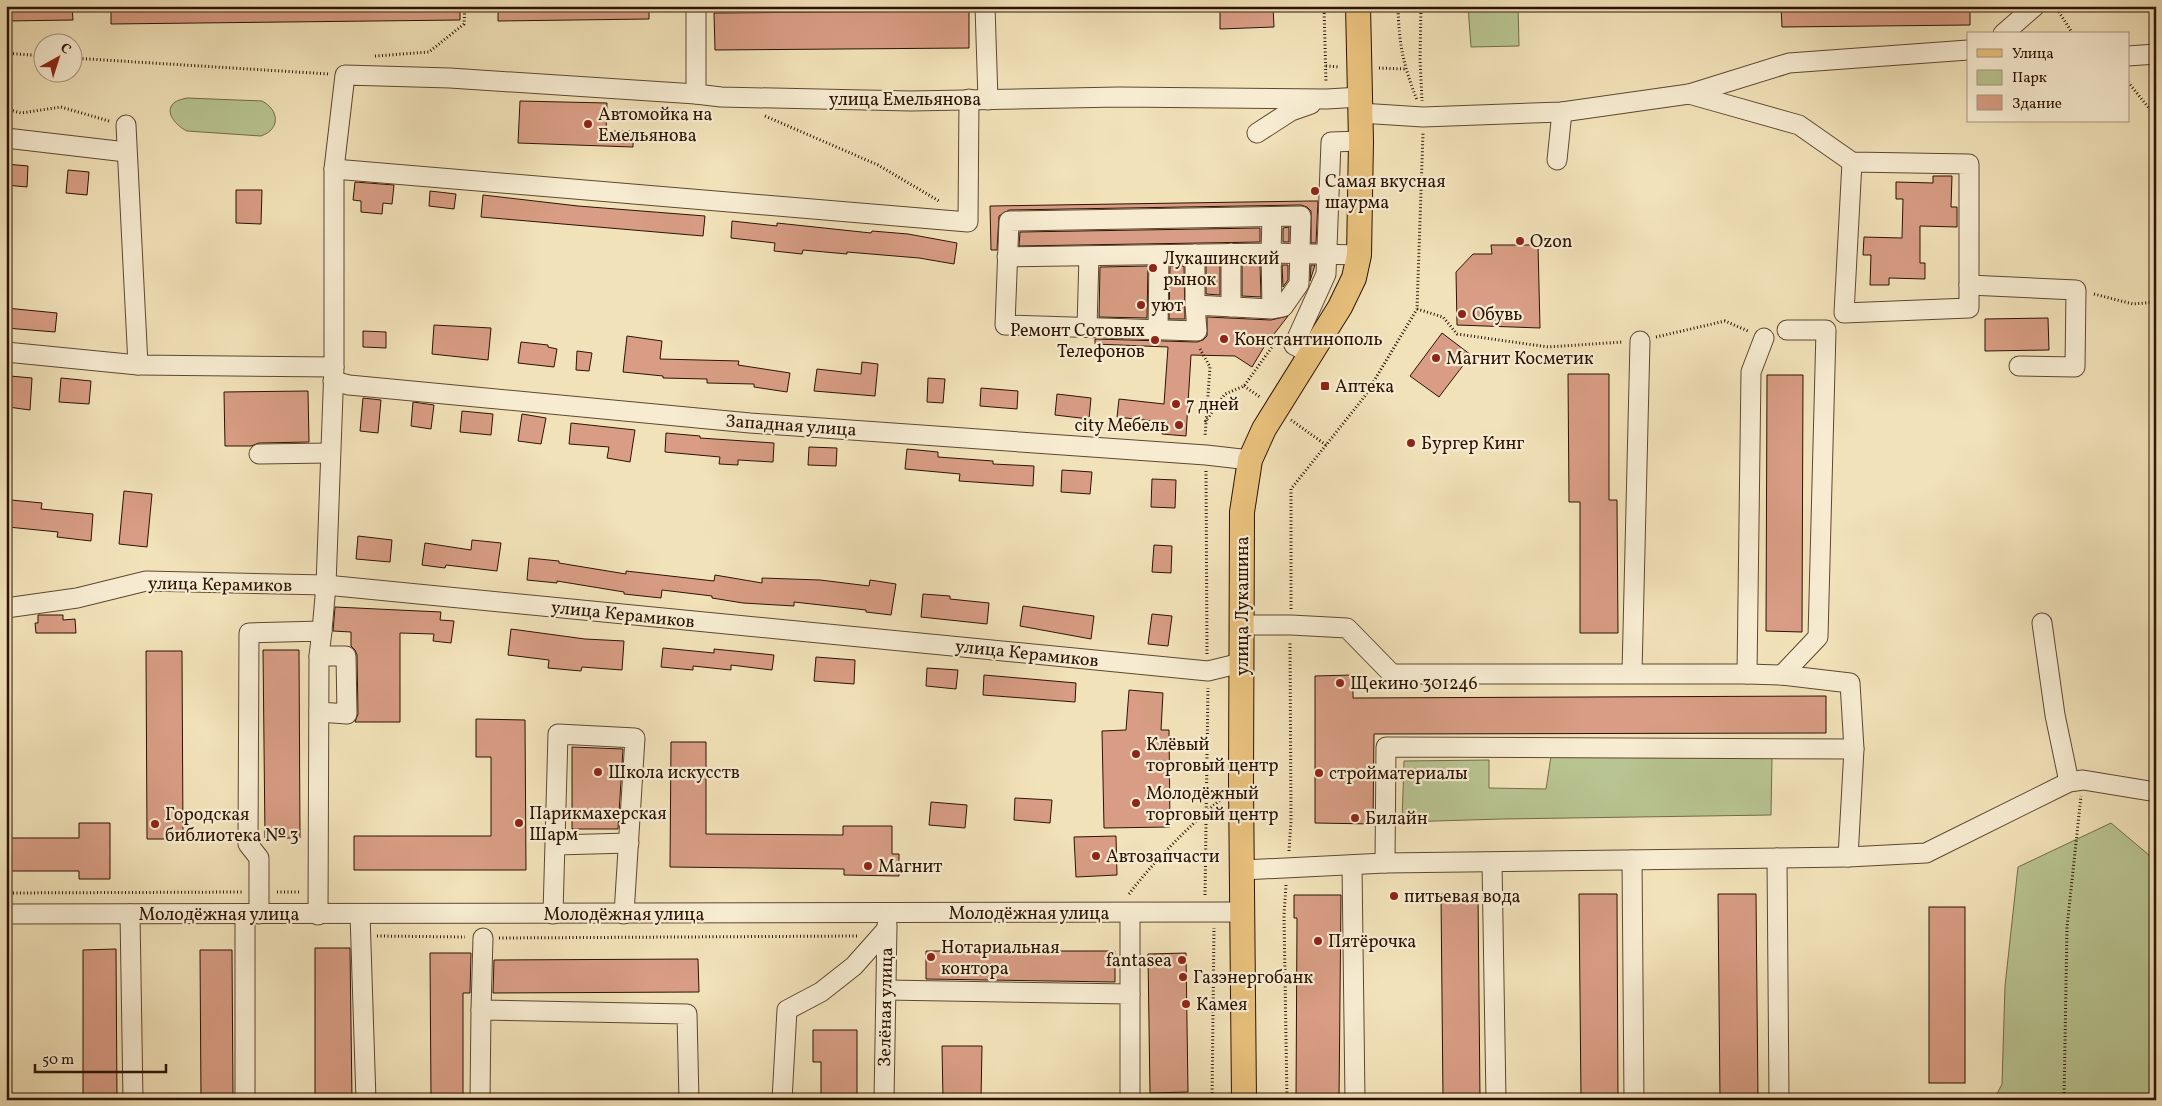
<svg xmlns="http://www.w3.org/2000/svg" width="2162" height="1106" font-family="Vollkorn,serif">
	<rect width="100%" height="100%" fill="#f2e2b9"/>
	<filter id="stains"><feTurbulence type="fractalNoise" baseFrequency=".004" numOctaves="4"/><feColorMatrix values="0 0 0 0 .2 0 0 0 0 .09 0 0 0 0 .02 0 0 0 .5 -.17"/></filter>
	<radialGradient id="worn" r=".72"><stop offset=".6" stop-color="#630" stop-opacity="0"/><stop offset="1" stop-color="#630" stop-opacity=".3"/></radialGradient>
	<!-- green -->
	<g fill="#b8c491" stroke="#726c4a">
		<polygon points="1468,6 1518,6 1519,46 1471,47"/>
		<path d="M187,98l75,3c17,9 19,28 -1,35l-74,-5c-9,-4 -25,-19 -12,-29 3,-2 8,-3 12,-4z"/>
		<polygon points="1551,756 1772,757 1771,815 1502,819 1402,822 1404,761 1489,760 1489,788 1546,789"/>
		<polygon points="2111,823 2156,861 2156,1100 1994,1100 2002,1084 2005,986 2018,867"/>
	</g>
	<!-- building -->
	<g fill="#d89d84" stroke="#2c1303">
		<polygon points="6,6 72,6 73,20 6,21"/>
		<polygon points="111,6 460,6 460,20 111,24"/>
		<polygon points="498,6 649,6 649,19 498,21"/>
		<polygon points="1220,6 1273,6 1274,27 1220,29"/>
		<polygon points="1781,6 1970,6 1970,25 1782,27"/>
		<polygon points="969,11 969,48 715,50 714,13"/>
		<polygon points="520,101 607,103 606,131 633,131 633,147 518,143"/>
		<polygon points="6,164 28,166 27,187 6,185"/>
		<polygon points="68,170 89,172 87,195 66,193"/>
		<polygon points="1933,176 1952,176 1951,207 1957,207 1957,227 1920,226 1920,263 1925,263 1925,279 1889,278 1889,285 1870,285 1871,255 1863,255 1864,237 1902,238 1903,199 1896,199 1896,182 1933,183"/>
		<polygon points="355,182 394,185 392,204 383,203 382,214 361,212 361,201 353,200"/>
		<polygon points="236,190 262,190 261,224 236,223"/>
		<polygon points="430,191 456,194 454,209 429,206"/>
		<polygon points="483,195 578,206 705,216 703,236 481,217"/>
		<polygon points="1310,201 1318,201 1316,243 1311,243 1311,211 1307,207 1301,205 1009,210 999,216 997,250 991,250 990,206"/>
		<polygon points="732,221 777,226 777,223 871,233 872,231 908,234 957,243 954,264 919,258 847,252 847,254 803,250 802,254 774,251 775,243 731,238"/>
		<polygon points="1289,227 1289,242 1283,242 1283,228"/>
		<polygon points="1260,228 1260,242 1019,246 1020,232"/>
		<polygon points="1491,245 1538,245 1540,328 1457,325 1456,272 1473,254 1492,254"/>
		<polygon points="1260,264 1261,297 1242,296 1242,265"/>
		<polygon points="1206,265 1220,265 1220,295 1206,294"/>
		<polygon points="1282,265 1288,265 1288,280 1283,287"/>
		<polygon points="1311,265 1315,265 1310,281"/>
		<polygon points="1148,266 1147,318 1099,317 1100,267"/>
		<polygon points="1170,266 1184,266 1185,319 1169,319"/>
		<polygon points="6,308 57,313 55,332 6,328"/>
		<polygon points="1288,316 1264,347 1252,367 1235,356 1191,355 1186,436 1162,434 1163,422 1117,417 1119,399 1164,404 1168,347 1095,344 1095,339 1197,342 1203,340 1207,336 1207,317 1271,320"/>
		<polygon points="2048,318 2049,350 1985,351 1985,319"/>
		<polygon points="434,325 491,328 488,360 432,354"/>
		<polygon points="363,331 386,332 386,348 363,347"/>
		<polygon points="1442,333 1471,355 1439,397 1410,376"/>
		<polygon points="627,336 662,341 660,359 739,361 738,365 790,373 787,392 754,387 754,384 707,383 707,379 663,378 663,376 623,372"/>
		<polygon points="521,342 548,345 548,347 557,349 554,367 518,363"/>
		<polygon points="577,351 592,353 589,371 576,370"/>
		<polygon points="862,362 878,364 875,396 814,391 817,369 861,374"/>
		<polygon points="1568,374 1609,374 1609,500 1617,500 1618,633 1580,633 1580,502 1569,502"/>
		<polygon points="1767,375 1803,375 1802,632 1766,631"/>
		<polygon points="10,376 32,378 30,410 8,407"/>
		<polygon points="61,378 91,381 89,404 59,402"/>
		<polygon points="928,378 945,379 943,403 927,402"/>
		<polygon points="981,388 1018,391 1017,409 980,406"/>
		<polygon points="308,391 309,442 259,443 251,446 225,446 224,392"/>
		<polygon points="1057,394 1091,398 1089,419 1055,415"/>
		<polygon points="363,398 381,400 378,433 360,431"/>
		<polygon points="413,402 434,405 431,429 411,426"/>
		<polygon points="462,411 493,414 491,435 460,432"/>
		<polygon points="522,414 546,418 541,444 518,441"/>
		<polygon points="571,423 635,430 630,462 607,458 609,447 569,444"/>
		<polygon points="666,433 700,436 700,438 774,443 773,462 738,460 738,465 719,464 720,457 665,452"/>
		<polygon points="809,447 837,448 836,466 808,465"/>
		<polygon points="907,449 938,452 938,457 993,461 993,464 1034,466 1033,486 959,481 960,474 905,469"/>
		<polygon points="1062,470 1092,472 1090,494 1061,492"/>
		<polygon points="1152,479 1176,480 1175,508 1151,507"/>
		<polygon points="124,491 152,494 147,547 119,544"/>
		<polygon points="11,500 42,503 41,509 93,514 91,541 57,537 58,532 8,527"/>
		<polygon points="358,536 392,540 390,562 356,559"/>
		<polygon points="472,540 501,543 497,571 446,565 445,568 422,565 425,543 471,550"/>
		<polygon points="1154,545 1172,546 1171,573 1152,572"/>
		<polygon points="529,558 559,561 559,563 626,574 626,571 714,581 715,575 762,583 762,578 820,580 869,586 870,580 896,584 891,615 866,612 866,610 794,602 794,606 743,603 712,598 712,596 662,590 661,598 624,594 624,592 557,581 557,583 527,580"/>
		<polygon points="923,594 950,596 950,599 989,603 987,624 921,617"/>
		<polygon points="1023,606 1094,616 1091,639 1020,626"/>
		<polygon points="335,607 441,612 440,620 454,621 451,643 433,641 434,634 400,633 400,722 355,722 358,714 357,655 355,650 351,646 351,632 333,631"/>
		<polygon points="1152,614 1172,616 1168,646 1148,644"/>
		<polygon points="38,615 63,615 63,620 75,619 76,633 36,633 35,623 38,623"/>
		<polygon points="511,629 585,639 624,641 622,670 582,667 581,671 548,668 549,660 508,655"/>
		<polygon points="663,648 714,653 714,649 774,655 772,670 731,665 731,670 693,666 693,670 661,667"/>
		<polygon points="263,650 299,650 300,838 265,838"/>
		<polygon points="146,651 182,651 183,839 147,839"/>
		<polygon points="816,657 855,660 854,684 814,681"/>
		<polygon points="927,668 958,670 956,689 926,686"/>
		<polygon points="984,675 1076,683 1075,702 983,695"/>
		<polygon points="1353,675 1353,698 1826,696 1826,733 1374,734 1373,824 1315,823 1315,676"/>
		<polygon points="1129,690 1163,693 1161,730 1169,730 1170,827 1104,828 1102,731 1126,730"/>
		<polygon points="476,719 525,720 526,870 354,870 354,836 491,836 491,757 476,757"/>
		<polygon points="671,742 706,742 706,834 843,835 843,826 892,826 892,854 899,854 899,876 844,875 844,869 670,867"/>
		<polygon points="572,747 623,749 618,829 572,829"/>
		<polygon points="1015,798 1052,800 1050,823 1014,820"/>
		<polygon points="931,802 967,805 965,828 929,825"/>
		<polygon points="79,823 110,823 110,879 79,879 79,871 6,871 6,838 79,838"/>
		<polygon points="1116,836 1117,875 1076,877 1074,837"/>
		<polygon points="1441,894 1478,894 1480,1100 1443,1100"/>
		<polygon points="1579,894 1617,894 1618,1100 1581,1100"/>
		<polygon points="1718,894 1756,894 1758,1100 1720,1100"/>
		<polygon points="1294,895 1341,895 1339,1100 1296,1100 1297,918 1294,918"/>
		<rect x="1929" y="907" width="36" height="176"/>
		<polygon points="315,948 350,948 352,1100 315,1100"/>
		<polygon points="116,949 117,1100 83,1100 83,950"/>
		<polygon points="200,950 232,950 233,1100 201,1100"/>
		<polygon points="926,951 1115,951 1115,982 926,979"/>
		<polygon points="430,953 471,953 470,993 463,993 463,1100 431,1100"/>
		<polygon points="1186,953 1188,1092 1150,1093 1148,954"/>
		<polygon points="698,959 699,992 493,993 494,960"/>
		<polygon points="813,1030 857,1030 857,1100 821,1100 821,1062 813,1062"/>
		<polygon points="942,1046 982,1046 981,1100 943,1100"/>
	</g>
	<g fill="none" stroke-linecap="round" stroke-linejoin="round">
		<!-- minor casing -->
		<g stroke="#5e4730" stroke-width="21">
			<g id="minor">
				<polyline points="985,6 988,100"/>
				<polyline points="2003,34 2035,6"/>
				<polyline points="2128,56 2156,54"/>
				<polyline points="696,94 696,6"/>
				<polyline points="1689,94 1799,125 1852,162 1969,164 1969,308 1844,313 1852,162"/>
				<polyline points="1360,113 1423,117 1562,112 1689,94 1789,63 1968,50"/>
				<polyline points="126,125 138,365"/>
				<polyline points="1257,133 1291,111 1311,104"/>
				<polyline points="6,138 126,152"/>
				<polyline points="1557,160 1562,112"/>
				<polyline points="334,169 968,222 969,99"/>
				<polyline points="1231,253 1231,307"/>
				<polyline points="1195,254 1195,305"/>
				<polyline points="1007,257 1271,253 1272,217"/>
				<polyline points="1969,285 2076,290 2075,367 2019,366"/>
				<polyline points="1272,309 1283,307 1299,284 1301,216 1009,221 1005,325 1197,331 1195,305 1272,309 1271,253 1359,255"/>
				<polyline points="1087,327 1089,256"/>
				<polyline points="1158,330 1159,255"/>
				<polyline points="6,352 138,365 334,367"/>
				<polyline points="1311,354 1294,345 1326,274 1331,142 1361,141"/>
				<polyline points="333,381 349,385 750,423 1206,455 1250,460"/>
				<polyline points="259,454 330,453"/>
				<polyline points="6,608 77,598 146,581 326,585 1208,671 1241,663"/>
				<polyline points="2042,623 2055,715 2069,782"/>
				<polyline points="1241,625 1291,625 1347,628 1392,674 1747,674 1782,675 1850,683 1854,749 1848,857"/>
				<polyline points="322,631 326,585 334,367 334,169 345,75 450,78 696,94 721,97 911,101 1119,97 1327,99 1360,97"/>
				<polyline points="1632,673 1640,341"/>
				<polyline points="1747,674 1751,372 1764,338"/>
				<polyline points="1782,675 1818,637 1826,330 1787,330"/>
				<polyline points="319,712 347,714 346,656 319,656"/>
				<polyline points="556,845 629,843"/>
				<polyline points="1777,858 1779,1100"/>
				<polyline points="1632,860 1634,1100"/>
				<polyline points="1385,863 1386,747 1854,749"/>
				<polyline points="1492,863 1496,1100"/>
				<polyline points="1352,865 1355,1100"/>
				<polyline points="1243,870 1385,863 1848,857 1926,853 2069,782 2083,780 2156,792"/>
				<polyline points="6,914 1243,912"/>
				<polyline points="130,914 133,1100"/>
				<polyline points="245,914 245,1100"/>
				<polyline points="259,914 259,858 248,844 249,633 322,631 319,656 318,915"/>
				<polyline points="360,914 366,1100"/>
				<polyline points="553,914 558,734 635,738 624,914"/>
				<polyline points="886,990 1130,994 1130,1100"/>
				<polyline points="1130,994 1130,913"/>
				<polyline points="481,1010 483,938"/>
				<polyline points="480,1100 481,1010 687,1014 689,1100"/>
				<polyline points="782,1100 787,1010 821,992 854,966 886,930"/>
				<polyline points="884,1100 887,925"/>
			</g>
		</g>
		<!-- major casing -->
		<g stroke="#2c1303" stroke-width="26">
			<polyline id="major" points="1244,1100 1241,784 1242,512 1250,460 1264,429 1340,307 1354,278 1359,255 1361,141 1358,6"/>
		</g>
		<!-- path -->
		<g stroke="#2c1303" stroke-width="3" stroke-dasharray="1 2.5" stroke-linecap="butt">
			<polyline points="1324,6 1326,83"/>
			<path d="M1398,6c1,39 5,58 19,94"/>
			<polyline points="1421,6 1420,59 1422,101"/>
			<polyline points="2055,6 2073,34"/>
			<polyline points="6,53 42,56"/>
			<polyline points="375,56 429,52 464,24 465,6"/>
			<polyline points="72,58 329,74"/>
			<polyline points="1326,66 1340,67"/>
			<polyline points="1379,68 1405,69"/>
			<polyline points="2128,82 2156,117"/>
			<polyline points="6,109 21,113 61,107 109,121"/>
			<polyline points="765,116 878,165 939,201"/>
			<polyline points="2094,294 2133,304 2156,302"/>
			<polyline points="1417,309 1443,317 1457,334 1548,347 1623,342"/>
			<polyline points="1656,337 1725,321 1748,331"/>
			<polyline points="1200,349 1210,367 1205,437"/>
			<polyline points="1244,386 1260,397"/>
			<polyline points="1291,420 1326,445"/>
			<polyline points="1205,422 1225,394 1244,386 1277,340"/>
			<polyline points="1206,471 1207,655"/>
			<polyline points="1291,609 1291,489 1365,396 1417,309 1423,133"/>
			<polyline points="1289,851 1291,821 1290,643"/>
			<polyline points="1286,885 1284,915 1287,1100"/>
			<polyline points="277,892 301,892"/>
			<polyline points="6,893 243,892"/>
			<path d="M1129,894c26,-34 58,-66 91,-94"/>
			<polyline points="1205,895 1208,688"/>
			<polyline points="377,936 465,937"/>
			<polyline points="499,938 858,936"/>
			<polyline points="1212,1100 1214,928"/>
			<polyline points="2064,1100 2067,927 2081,796"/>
		</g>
		<!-- minor -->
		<use href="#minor" stroke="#f7ecd2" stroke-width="19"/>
		<!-- major -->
		<use href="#major" stroke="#e9c17c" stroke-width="24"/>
	</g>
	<!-- markers -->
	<g fill="#8f2418" stroke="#f7ecd2" stroke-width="2">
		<circle cx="588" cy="124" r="5"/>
		<circle cx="1315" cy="191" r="5"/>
		<circle cx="1520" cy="241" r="5"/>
		<circle cx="1153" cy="268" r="5"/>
		<circle cx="1141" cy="305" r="5"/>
		<circle cx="1462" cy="314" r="5"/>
		<circle cx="1224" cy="339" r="5"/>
		<circle cx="1155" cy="340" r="5"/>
		<circle cx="1436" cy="358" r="5"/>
		<rect x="1320" y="381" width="10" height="10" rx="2.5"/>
		<circle cx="1176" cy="404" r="5"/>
		<circle cx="1179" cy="425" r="5"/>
		<circle cx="1411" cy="443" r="5"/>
		<circle cx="1340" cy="683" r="5"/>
		<circle cx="1136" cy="754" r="5"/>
		<circle cx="598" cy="772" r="5"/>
		<circle cx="1319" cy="773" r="5"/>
		<circle cx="1136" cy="803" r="5"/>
		<circle cx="1355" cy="818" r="5"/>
		<circle cx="519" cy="823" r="5"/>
		<circle cx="155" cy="824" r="5"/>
		<circle cx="1096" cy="856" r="5"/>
		<circle cx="868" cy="866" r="5"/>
		<circle cx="1394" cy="896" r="5"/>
		<circle cx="1318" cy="941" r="5"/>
		<circle cx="931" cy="957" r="5"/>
		<circle cx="1182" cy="960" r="5"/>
		<circle cx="1183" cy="977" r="5"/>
		<circle cx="1186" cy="1004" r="5"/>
	</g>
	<g text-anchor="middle" stroke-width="4.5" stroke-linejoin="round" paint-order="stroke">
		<!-- street labels -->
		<g font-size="18" fill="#2c1303" stroke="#f7ecd2">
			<text x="905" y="105">улица Емельянова</text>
			<text transform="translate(791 425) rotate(4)" y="6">Западная улица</text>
			<text transform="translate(220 584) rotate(1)" y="6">улица Керамиков</text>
			<text transform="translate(1242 606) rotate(-90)" y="6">улица Лукашина</text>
			<text transform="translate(623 614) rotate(6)" y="6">улица Керамиков</text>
			<text transform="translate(1027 653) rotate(6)" y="6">улица Керамиков</text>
			<text x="1029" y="919">Молодёжная улица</text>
			<text x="219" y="920">Молодёжная улица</text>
			<text x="624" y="920">Молодёжная улица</text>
			<text transform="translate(885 1007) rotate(-89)" y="6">Зелёная улица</text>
		</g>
		<!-- poi labels -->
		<g font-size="18" fill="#2c1303" stroke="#f7ecd2" text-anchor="start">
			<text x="598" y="120">Автомойка на<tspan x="598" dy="21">Емельянова</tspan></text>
			<text x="1325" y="187">Самая вкусная<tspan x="1325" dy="21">шаурма</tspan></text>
			<text x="1530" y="247">Ozon</text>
			<text x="1163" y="264">Лукашинский<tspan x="1163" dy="21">рынок</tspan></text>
			<text x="1151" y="311">уют</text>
			<text x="1472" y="320">Обувь</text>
			<text x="1145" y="336" text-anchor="end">Ремонт Сотовых<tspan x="1145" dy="21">Телефонов</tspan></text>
			<text x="1234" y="345">Константинополь</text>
			<text x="1446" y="364">Магнит Косметик</text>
			<text x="1335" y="392">Аптека</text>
			<text x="1186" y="410">7 дней</text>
			<text x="1169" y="431" text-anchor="end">city Мебель</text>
			<text x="1421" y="449">Бургер Кинг</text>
			<text x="1350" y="689">Щекино 301246</text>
			<text x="1146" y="750">Клёвый<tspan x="1146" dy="21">торговый центр</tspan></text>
			<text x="608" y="778">Школа искусств</text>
			<text x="1329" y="779">стройматериалы</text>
			<text x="1146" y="799">Молодёжный<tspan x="1146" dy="21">торговый центр</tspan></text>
			<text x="529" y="819">Парикмахерская<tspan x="529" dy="21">Шарм</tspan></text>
			<text x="165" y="820">Городская<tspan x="165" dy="21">библиотека № 3</tspan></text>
			<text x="1365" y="824">Билайн</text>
			<text x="1106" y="862">Автозапчасти</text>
			<text x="878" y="872">Магнит</text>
			<text x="1404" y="902">питьевая вода</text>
			<text x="1328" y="947">Пятёрочка</text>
			<text x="941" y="953">Нотариальная<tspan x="941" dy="21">контора</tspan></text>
			<text x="1172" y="966" text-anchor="end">fantasea</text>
			<text x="1193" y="983">Газэнергобанк</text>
			<text x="1196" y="1010">Камея</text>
		</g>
	</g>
	<!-- margin -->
	<rect width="2162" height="1106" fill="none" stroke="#f2e2b9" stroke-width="25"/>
	<rect x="8" y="8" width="2147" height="1091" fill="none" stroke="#2c1303" stroke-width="2.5"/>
	<rect x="12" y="12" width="2137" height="1081" fill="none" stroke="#2c1303"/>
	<!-- legend -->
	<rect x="1967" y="32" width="162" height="90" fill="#f7ecd2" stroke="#a6957f"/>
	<rect x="1977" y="49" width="25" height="8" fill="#e9c17c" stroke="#a6957f"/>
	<text x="2012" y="58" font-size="15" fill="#2c1303">Улица</text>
	<rect x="1977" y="70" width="25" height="15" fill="#b8c491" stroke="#a6957f"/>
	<text x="2012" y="82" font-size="15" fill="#2c1303">Парк</text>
	<rect x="1977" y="95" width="25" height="15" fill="#d89d84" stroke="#a6957f"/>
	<text x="2012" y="108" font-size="15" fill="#2c1303">Здание</text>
	<!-- north arrow -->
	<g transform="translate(58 58) rotate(39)"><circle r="24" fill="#f7ecd2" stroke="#a6957f"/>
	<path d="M0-4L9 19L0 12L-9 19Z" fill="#8f2418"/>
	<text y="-8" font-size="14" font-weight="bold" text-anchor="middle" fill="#2c1303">С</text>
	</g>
	<!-- scale -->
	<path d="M35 1064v8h131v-8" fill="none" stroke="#2c1303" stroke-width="2.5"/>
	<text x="42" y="1064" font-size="15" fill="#2c1303" stroke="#f7ecd2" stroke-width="4" paint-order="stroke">50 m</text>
	<rect width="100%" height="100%" filter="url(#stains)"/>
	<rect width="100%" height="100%" fill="url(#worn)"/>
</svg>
